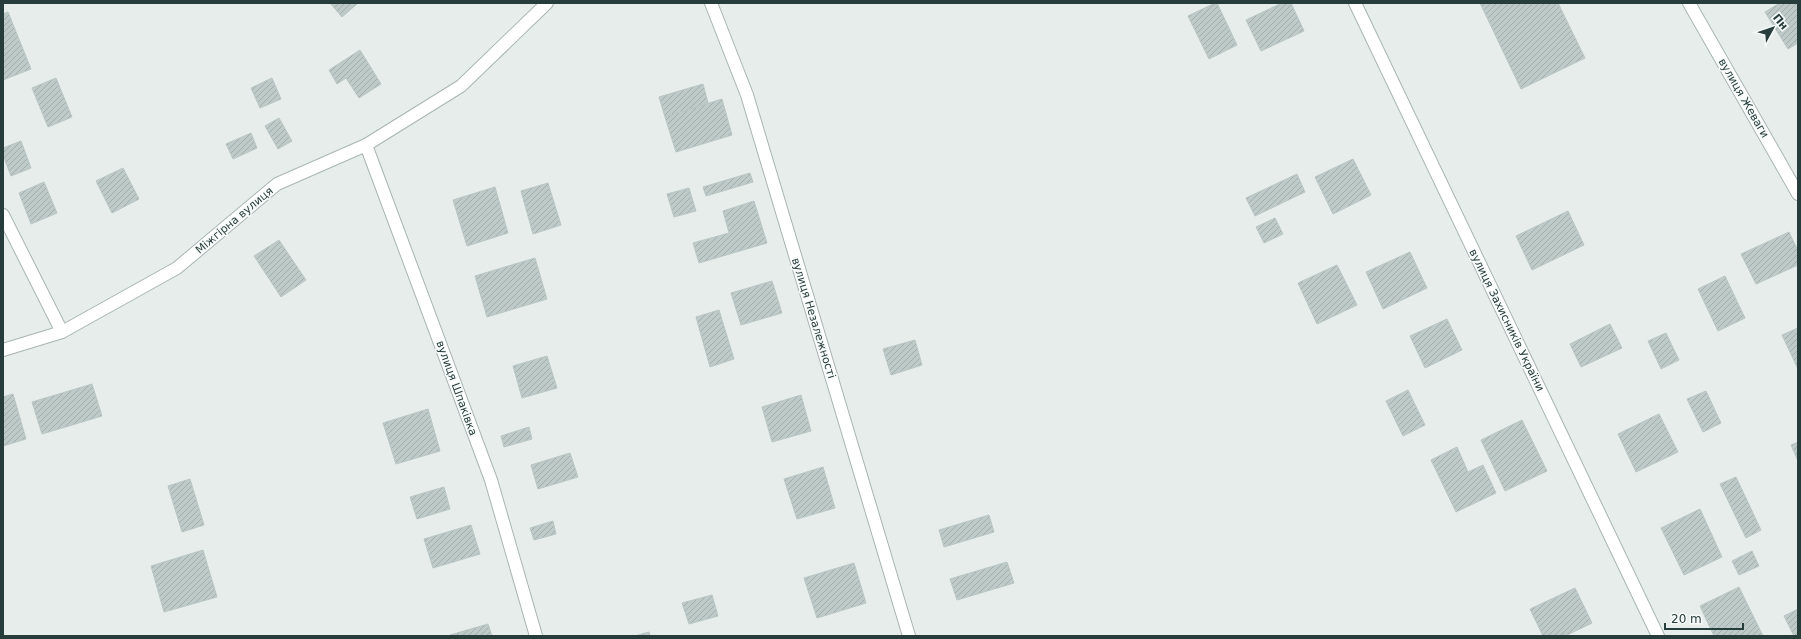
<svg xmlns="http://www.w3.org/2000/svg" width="1801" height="639" font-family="'DejaVu Sans',sans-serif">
	<defs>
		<pattern id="building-hatch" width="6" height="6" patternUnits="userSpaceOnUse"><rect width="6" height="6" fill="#becac7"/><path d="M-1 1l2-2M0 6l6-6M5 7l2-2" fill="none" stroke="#a3aeac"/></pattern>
	</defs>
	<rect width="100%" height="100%" fill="#e6edeb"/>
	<!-- building -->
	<g fill="url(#building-hatch)" stroke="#b9c6c3">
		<polygon points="330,3 358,3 342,17"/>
		<polygon points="1215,3 1217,3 1237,45 1209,59 1188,16"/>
		<polygon points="1282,3 1291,3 1304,31 1261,51 1246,20"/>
		<polygon points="1480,3 1558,3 1585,58 1521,89"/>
		<polygon points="1780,3 1798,3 1798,43 1788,49 1765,12"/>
		<polygon points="8,12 31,69 3,80 3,14"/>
		<polygon points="360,50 381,84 359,98 346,78 337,84 329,70"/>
		<polygon points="56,78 72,117 48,127 32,88"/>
		<polygon points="272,78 281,99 260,108 251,88"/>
		<polygon points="703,84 708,103 665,117 659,97"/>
		<polygon points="722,99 732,135 676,152 665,117"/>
		<polygon points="279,118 292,141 278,149 265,126"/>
		<polygon points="251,133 257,148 233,159 226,144"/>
		<polygon points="21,141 31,168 11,176 3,155 3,148"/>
		<polygon points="1353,159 1371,195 1333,214 1315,177"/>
		<polygon points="123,168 139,199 112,213 96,181"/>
		<polygon points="750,173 753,182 706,196 703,187"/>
		<polygon points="1297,174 1305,192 1255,216 1246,198"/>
		<polygon points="44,182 57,213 31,224 19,193"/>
		<polygon points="548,183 561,225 533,234 521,191"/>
		<polygon points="495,187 508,233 467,246 453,200"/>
		<polygon points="689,188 696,211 674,217 667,194"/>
		<polygon points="754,201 767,243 699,263 693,243 729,233 723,211"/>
		<polygon points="1568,211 1584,245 1532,270 1516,236"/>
		<polygon points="1275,218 1283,234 1264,243 1256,227"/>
		<polygon points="1789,232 1798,251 1798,265 1756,284 1741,254"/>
		<polygon points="279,240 306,280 281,297 254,256"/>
		<polygon points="1410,252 1427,288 1383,309 1366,272"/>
		<polygon points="535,258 547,299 487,317 475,276"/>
		<polygon points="1337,265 1357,305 1317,324 1298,283"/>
		<polygon points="1725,276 1745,318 1718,331 1698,289"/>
		<polygon points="772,281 782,313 741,325 731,293"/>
		<polygon points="719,310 734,359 710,367 696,317"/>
		<polygon points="1447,319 1462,350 1425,368 1410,336"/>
		<polygon points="1610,324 1622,348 1581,367 1570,344"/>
		<polygon points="1798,328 1798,369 1782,335"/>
		<polygon points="1666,333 1679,360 1661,369 1648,341"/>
		<polygon points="915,340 922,365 891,375 883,349"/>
		<polygon points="547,356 557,388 522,398 513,366"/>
		<polygon points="92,384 102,416 42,434 32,402"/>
		<polygon points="1408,390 1425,425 1403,436 1386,401"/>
		<polygon points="1706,391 1721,423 1703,432 1687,399"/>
		<polygon points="13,394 26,439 3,446 3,397"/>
		<polygon points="801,395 811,431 772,442 762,407"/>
		<polygon points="428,409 440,451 396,464 383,423"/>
		<polygon points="1659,414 1678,452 1636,472 1618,434"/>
		<polygon points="1522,420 1547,471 1505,491 1481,440"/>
		<polygon points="529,427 532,439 504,447 501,436"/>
		<polygon points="1798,442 1798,461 1791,445"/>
		<polygon points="1457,447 1468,472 1483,465 1496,493 1456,512 1431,460"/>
		<polygon points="570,453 578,477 538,489 531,465"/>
		<polygon points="823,467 835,508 797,519 784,479"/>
		<polygon points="1736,477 1761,530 1746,538 1720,484"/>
		<polygon points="190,479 204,525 182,532 168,486"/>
		<polygon points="444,487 450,509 417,519 410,497"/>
		<polygon points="1700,509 1722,557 1684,575 1661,528"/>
		<polygon points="989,515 994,532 944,547 939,530"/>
		<polygon points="553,521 556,534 534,540 530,528"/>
		<polygon points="471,525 480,554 433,568 424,539"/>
		<polygon points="203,550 217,597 164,612 151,566"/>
		<polygon points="1752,551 1759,566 1739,575 1732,561"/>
		<polygon points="1007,562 1014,583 957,600 950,579"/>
		<polygon points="854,563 866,603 817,618 804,578"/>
		<polygon points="1739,587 1763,636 1714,636 1700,606"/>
		<polygon points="1575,588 1592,623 1565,636 1543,636 1530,609"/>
		<polygon points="712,595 718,616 689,624 682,603"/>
		<polygon points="1798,609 1798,636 1794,636 1784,616"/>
		<polygon points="488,624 492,636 450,636 450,635"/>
		<polygon points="649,632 650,636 635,636"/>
	</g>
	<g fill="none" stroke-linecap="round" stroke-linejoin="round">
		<!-- minor casing -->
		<g stroke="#a9b5b3" stroke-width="14">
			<g id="minor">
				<polyline points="711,3 747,95 909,636"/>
				<polyline points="1355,3 1658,636"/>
				<polyline points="1689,3 1798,194"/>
				<polyline points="366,145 491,480 536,636"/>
				<polyline points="3,215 62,332 177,268 277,184 366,145 461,86 547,3"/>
				<polyline points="3,350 62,332"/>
			</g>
		</g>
		<!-- minor -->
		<use href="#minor" stroke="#fff" stroke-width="12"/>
	</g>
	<g text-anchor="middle" stroke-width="3" stroke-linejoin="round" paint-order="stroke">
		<!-- street labels -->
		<g font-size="11" fill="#273d3b" stroke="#f6faf9">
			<text transform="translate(1744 98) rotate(60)" y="4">вулиця Жеваги</text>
			<text transform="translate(234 220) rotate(-40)" y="4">Міжгірна вулиця</text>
			<text transform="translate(814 318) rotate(73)" y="4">вулиця Незалежності</text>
			<text transform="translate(1507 320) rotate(64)" y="4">вулиця Захисників України</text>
			<text transform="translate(457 388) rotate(70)" y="4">вулиця Шпаківка</text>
		</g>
	</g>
	<!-- border -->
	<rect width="1801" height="639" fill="none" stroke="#273d3b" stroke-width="8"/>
	<!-- north arrow -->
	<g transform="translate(1773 28) rotate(50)" stroke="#f6faf9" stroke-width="3" paint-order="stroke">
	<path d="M0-3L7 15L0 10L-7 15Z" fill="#273d3b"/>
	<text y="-6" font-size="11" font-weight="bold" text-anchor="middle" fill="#273d3b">Пн</text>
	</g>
	<!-- scale -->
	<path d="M1665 623v6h78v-6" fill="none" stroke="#273d3b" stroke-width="2"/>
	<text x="1671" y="623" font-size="12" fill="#273d3b" stroke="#f6faf9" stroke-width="3" paint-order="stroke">20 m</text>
</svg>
